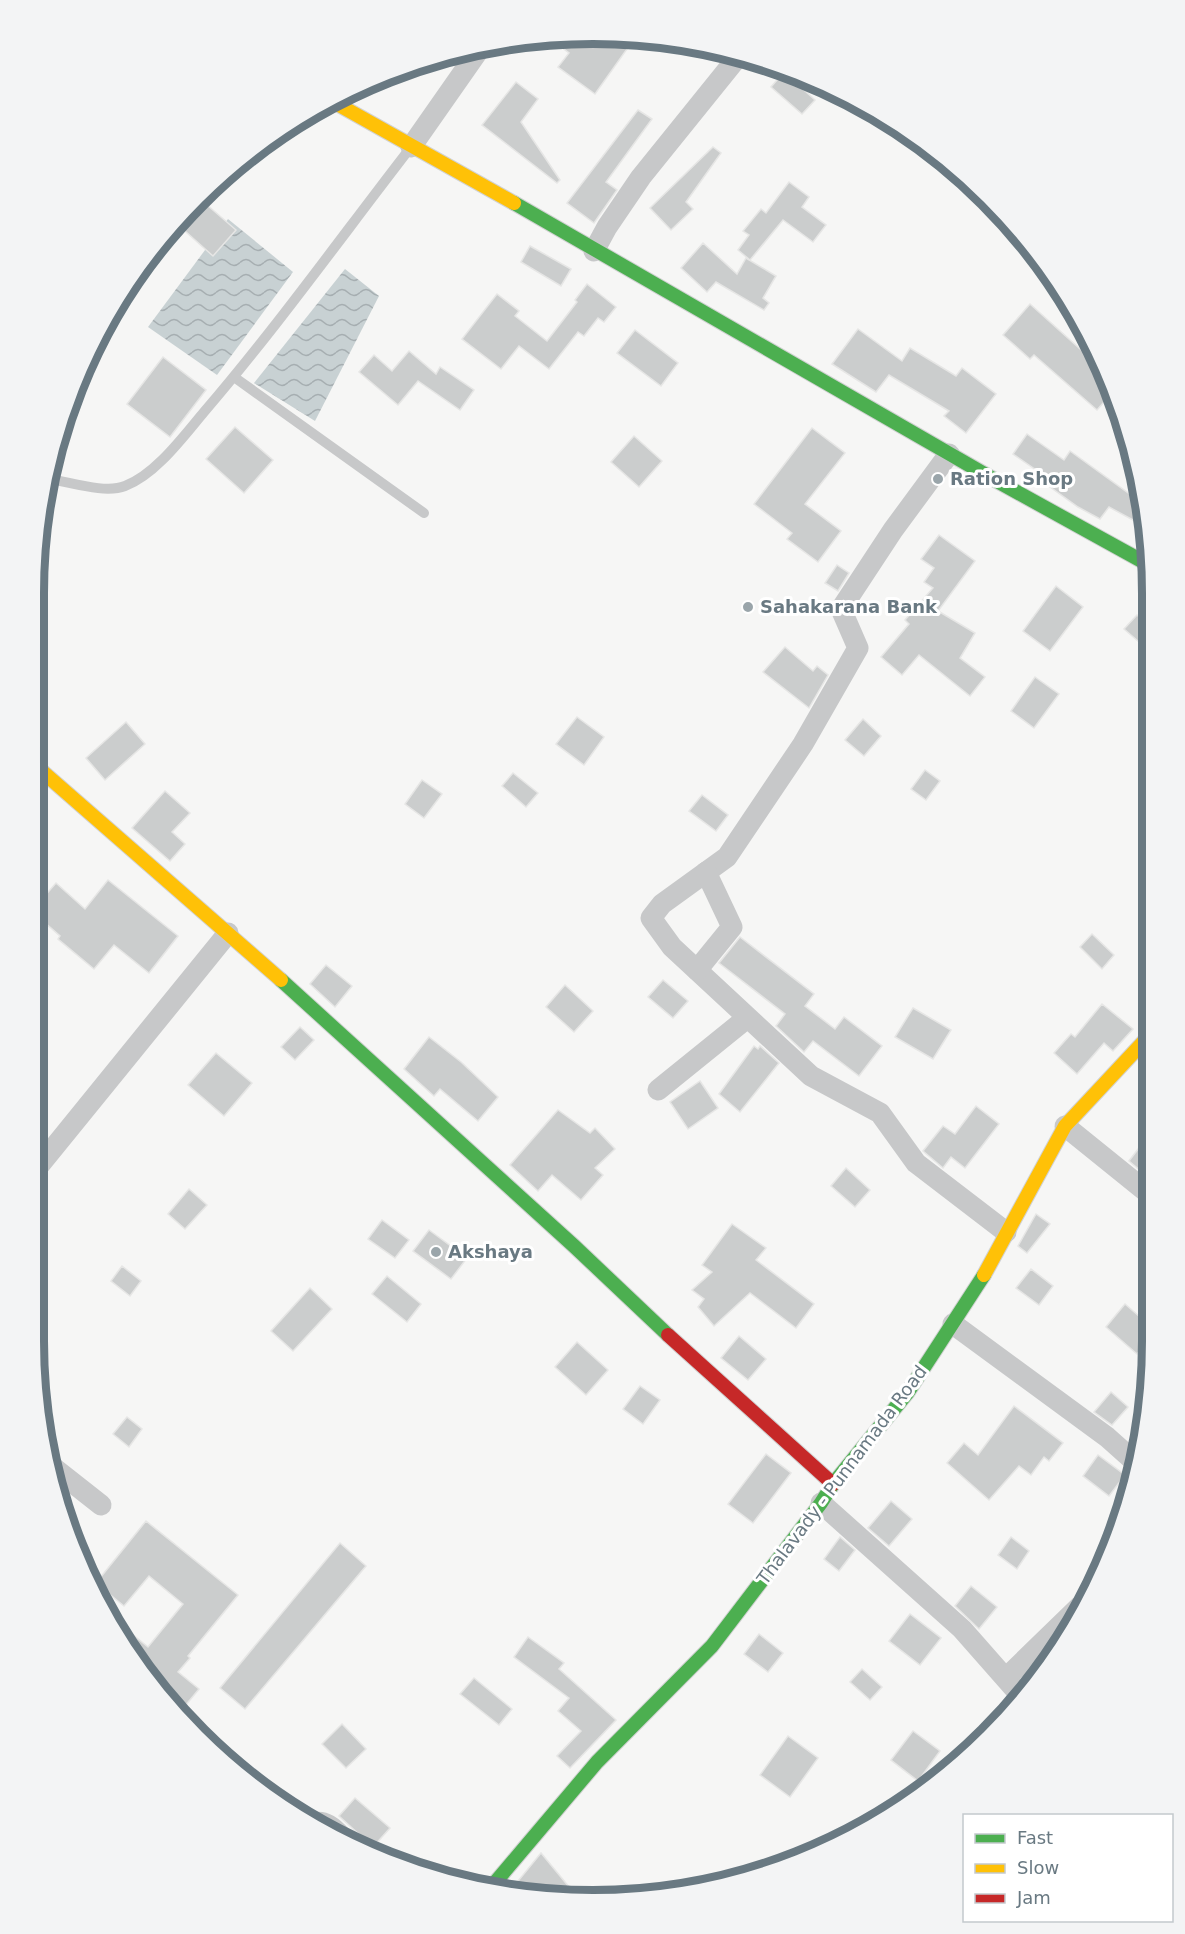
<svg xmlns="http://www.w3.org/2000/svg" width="1185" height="1934" font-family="'DejaVu Sans',sans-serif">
	<defs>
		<pattern id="water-waves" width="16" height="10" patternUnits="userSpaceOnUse" patternTransform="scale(1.5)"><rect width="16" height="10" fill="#c8d1d3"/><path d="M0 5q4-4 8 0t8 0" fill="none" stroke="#a6aeb1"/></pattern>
	</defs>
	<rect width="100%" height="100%" fill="#f6f6f5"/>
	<!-- water -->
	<g fill="url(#water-waves)">
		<polygon points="228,219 293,272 217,375 148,327"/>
		<polygon points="345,269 379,296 315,421 254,383"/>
	</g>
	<!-- building -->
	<g fill="#cbcdcd" stroke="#e6e6e5" stroke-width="1.5">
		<polygon points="608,35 627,49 595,94 558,67 569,53 548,37"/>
		<polygon points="784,72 815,100 802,114 771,87"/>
		<polygon points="516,82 538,99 521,122 560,180 557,183 482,125"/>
		<polygon points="638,110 652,119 606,182 617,190 594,223 567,203"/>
		<polygon points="713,147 721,153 686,202 693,209 671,230 650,208"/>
		<polygon points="789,182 809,197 802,207 826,225 813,242 783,220 750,260 738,250 749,235 743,231 761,209 766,213"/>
		<polygon points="199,198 236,230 213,256 176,223"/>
		<polygon points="703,243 737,274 746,258 776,276 763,298 769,303 764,310 716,282 707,292 681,268"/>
		<polygon points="530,246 571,269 561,286 521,262"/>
		<polygon points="587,284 616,307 604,322 598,318 584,336 578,332 549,369 519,346 501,369 462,339 497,294 519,311 515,316 547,341 577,302 575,300"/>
		<polygon points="1030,304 1099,366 1111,394 1097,410 1034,355 1030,359 1003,335"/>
		<polygon points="858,329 902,361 910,348 956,376 962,368 996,394 966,433 944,416 949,411 889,375 876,392 832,364"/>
		<polygon points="635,330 678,363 661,386 617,353"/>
		<polygon points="409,351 436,374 440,367 474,390 460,410 418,381 398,405 359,372 374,355 392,371"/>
		<polygon points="163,357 206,390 170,437 127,404"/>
		<polygon points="235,427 273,460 244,493 206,459"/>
		<polygon points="812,428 845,453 805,504 841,531 818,562 787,539 792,533 754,504"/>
		<polygon points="1027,434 1064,460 1070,451 1142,503 1146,527 1109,507 1100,519 1078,507 1046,484 1049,479 1013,454"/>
		<polygon points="634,436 662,461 639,487 611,462"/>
		<polygon points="939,535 975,561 938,611 975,633 960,658 985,677 970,696 919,655 902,675 881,657 909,624 905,620 933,588 924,582 934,568 921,559"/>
		<polygon points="837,565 849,573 838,591 825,583"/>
		<polygon points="1056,586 1083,607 1050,651 1023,631"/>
		<polygon points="1137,615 1150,627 1139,642 1124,629"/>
		<polygon points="785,647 813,671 817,666 828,675 809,708 763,672"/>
		<polygon points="1035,677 1059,694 1034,728 1011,711"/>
		<polygon points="577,717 604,737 584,765 556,744"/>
		<polygon points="863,719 881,736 864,756 845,740"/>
		<polygon points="126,722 145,744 105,780 86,758"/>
		<polygon points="925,770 940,781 926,800 911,789"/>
		<polygon points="513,773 538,793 526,807 502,786"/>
		<polygon points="422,780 442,794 424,818 405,804"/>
		<polygon points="165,791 190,813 172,832 185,844 170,861 132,828"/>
		<polygon points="702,795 728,815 716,831 689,811"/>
		<polygon points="108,880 178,936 149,973 114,945 94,969 58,939 60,936 35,914 36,906 56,883 85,909"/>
		<polygon points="1092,934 1114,955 1102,969 1080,947"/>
		<polygon points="740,937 814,994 805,1006 835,1029 844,1017 882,1046 859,1076 813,1041 804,1052 776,1026 785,1014 719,963"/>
		<polygon points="326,965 352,986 335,1007 310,984"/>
		<polygon points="663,980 688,1001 673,1018 648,997"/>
		<polygon points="565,985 593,1011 574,1032 546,1007"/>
		<polygon points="1102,1004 1133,1029 1113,1051 1104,1043 1077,1074 1054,1053 1071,1034 1075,1037"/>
		<polygon points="913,1008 951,1030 933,1059 895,1037"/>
		<polygon points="300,1027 314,1040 295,1060 281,1047"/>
		<polygon points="429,1037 461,1062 498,1097 478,1121 440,1089 434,1096 404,1069"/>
		<polygon points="754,1046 758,1049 760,1046 779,1063 740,1112 719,1094"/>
		<polygon points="216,1053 252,1083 224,1116 188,1085"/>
		<polygon points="700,1081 718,1108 688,1129 670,1102"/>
		<polygon points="976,1106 999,1124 965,1168 951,1157 943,1168 923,1151 943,1126 955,1134"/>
		<polygon points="558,1110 590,1133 595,1128 615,1149 595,1168 603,1175 581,1200 552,1175 538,1191 510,1165"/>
		<polygon points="1148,1136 1148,1177 1129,1161"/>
		<polygon points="846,1168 870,1190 855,1207 831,1186"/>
		<polygon points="189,1189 207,1205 185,1229 168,1214"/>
		<polygon points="1036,1214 1050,1224 1027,1253 1018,1246"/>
		<polygon points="382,1220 409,1240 395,1258 368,1239"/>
		<polygon points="732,1224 766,1248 756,1260 814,1304 796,1328 750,1293 714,1326 698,1307 704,1299 692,1290 712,1272 702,1265"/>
		<polygon points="429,1230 467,1258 451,1279 413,1251"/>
		<polygon points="122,1266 141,1281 130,1296 111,1281"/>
		<polygon points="1031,1269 1053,1286 1039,1305 1016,1288"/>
		<polygon points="387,1276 421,1304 407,1322 372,1294"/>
		<polygon points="310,1288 332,1309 293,1351 271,1331"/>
		<polygon points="1125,1304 1148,1324 1148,1341 1137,1354 1106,1327"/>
		<polygon points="739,1336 766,1359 748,1380 721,1358"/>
		<polygon points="577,1342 608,1370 586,1395 555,1367"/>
		<polygon points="640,1386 660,1400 643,1424 623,1409"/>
		<polygon points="1111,1392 1128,1407 1112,1425 1094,1412"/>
		<polygon points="1014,1406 1063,1443 1049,1461 1044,1457 1031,1475 1019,1466 989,1500 947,1463 964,1443 978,1455"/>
		<polygon points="127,1417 142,1429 129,1447 113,1434"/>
		<polygon points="766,1454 791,1473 753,1523 728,1504"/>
		<polygon points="1098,1455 1125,1475 1109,1496 1083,1476"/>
		<polygon points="891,1501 912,1519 889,1546 868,1528"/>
		<polygon points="146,1521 238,1595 188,1656 190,1658 178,1672 199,1689 180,1712 148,1682 116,1621 148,1647 183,1604 149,1576 124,1606 96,1583"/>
		<polygon points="840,1537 855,1550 839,1571 824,1559"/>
		<polygon points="1011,1537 1029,1551 1017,1569 998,1555"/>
		<polygon points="340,1543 366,1566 245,1709 220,1688"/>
		<polygon points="971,1586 997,1607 979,1629 955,1606"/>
		<polygon points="910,1614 941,1638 920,1665 889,1641"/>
		<polygon points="759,1634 783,1653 768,1672 744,1654"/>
		<polygon points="528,1637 564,1663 559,1669 616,1720 570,1768 557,1756 581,1731 558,1711 569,1698 514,1657"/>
		<polygon points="862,1669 882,1687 870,1700 850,1682"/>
		<polygon points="474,1678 512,1709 499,1725 460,1694"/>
		<polygon points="342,1724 366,1749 346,1768 322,1744"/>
		<polygon points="913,1731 940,1751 918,1781 891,1760"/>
		<polygon points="788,1736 818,1758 790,1797 760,1775"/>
		<polygon points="355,1798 390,1828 373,1847 339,1816"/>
		<polygon points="541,1853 579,1899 515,1888 514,1886"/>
	</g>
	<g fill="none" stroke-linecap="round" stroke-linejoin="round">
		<!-- fast casing -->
		<g stroke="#d1d2d2" stroke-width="16">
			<g id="fast">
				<polyline points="514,203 995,480 1151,566"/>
				<polyline points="281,980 574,1246 668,1335"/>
				<polyline points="493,1885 597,1762 712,1646 821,1503 833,1484 908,1392 984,1275"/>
			</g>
		</g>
		<!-- slow casing -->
		<g stroke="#d1d2d2" stroke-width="16">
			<g id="slow">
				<polyline points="330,100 514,203"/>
				<polyline points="36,766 281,980"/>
				<polyline points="984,1275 1065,1126 1149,1036"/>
			</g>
		</g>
		<!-- jam casing -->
		<g stroke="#d1d2d2" stroke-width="16">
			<polyline id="jam" points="668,1335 833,1484"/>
		</g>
		<!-- lane -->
		<g stroke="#c7c8c9" stroke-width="10">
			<polyline points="234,377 424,513"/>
			<path d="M49,479c21,3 56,15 76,7 30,-11 58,-49 79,-74 73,-85 138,-176 207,-265"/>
		</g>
		<!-- street -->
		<g stroke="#c7c8c9" stroke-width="21">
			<polyline points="411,147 481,47"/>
			<polyline points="594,251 607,227 641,177 741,53"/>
			<polyline points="949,454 893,530 841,609 858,648 803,744 727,857 662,904 651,918 672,947 811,1076 880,1113 916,1163 1006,1232"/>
			<polyline points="697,970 732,927 706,872"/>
			<polyline points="658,1090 747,1018"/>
			<polyline points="1065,1126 1148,1193"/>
			<polyline points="34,1172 228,933"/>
			<polyline points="953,1324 1107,1437 1135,1462"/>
			<polyline points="54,1468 101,1505"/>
			<polyline points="821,1503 962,1629 1021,1696"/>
			<polyline points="1006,1678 1080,1606"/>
			<path d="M314,1823c10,-3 20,5 27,13"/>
		</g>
		<!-- fast -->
		<use href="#fast" stroke="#4caf50" stroke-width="14"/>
		<!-- slow -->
		<use href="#slow" stroke="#ffc107" stroke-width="14"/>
		<!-- jam -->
		<use href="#jam" stroke="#c62828" stroke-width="14"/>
	</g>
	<!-- markers -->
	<g fill="#9aa5aa" stroke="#fff" stroke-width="2">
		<circle cx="938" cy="479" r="6"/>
		<circle cx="748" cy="607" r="6"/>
		<circle cx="436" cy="1252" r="6"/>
	</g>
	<g text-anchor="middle" stroke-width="6" stroke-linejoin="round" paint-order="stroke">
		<!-- poi labels -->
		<g font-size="18" font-weight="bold" fill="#697982" stroke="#fff" text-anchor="start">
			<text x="950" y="485">Ration Shop</text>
			<text x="760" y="613">Sahakarana Bank</text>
			<text x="448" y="1258">Akshaya</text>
		</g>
		<!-- street labels -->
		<g font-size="18" fill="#697982" stroke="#fff">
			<text transform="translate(842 1475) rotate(-53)" y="6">Thalavady - Punnamada Road</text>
		</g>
	</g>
	<!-- crop -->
	<path d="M0 0H1185V1934H0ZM593 44H593A549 549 0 0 1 1142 593V1341A549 549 0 0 1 593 1890H593A549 549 0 0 1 44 1341V593A549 549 0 0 1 593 44Z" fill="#f3f4f5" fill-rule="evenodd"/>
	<path fill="none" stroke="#697982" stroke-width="8" d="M593 44H593A549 549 0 0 1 1142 593V1341A549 549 0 0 1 593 1890H593A549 549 0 0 1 44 1341V593A549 549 0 0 1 593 44Z"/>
	<!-- legend -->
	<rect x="963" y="1814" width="210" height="108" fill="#ffffff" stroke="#c3c9cd" stroke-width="1.5"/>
	<rect x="975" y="1834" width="30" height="9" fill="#4caf50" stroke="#c3c9cd" stroke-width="1.5"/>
	<text x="1017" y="1844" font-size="18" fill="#697982">Fast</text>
	<rect x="975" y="1864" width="30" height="9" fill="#ffc107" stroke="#c3c9cd" stroke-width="1.5"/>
	<text x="1017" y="1874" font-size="18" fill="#697982">Slow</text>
	<rect x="975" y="1894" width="30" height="9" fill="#c62828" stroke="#c3c9cd" stroke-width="1.5"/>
	<text x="1017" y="1904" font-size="18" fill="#697982">Jam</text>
</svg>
